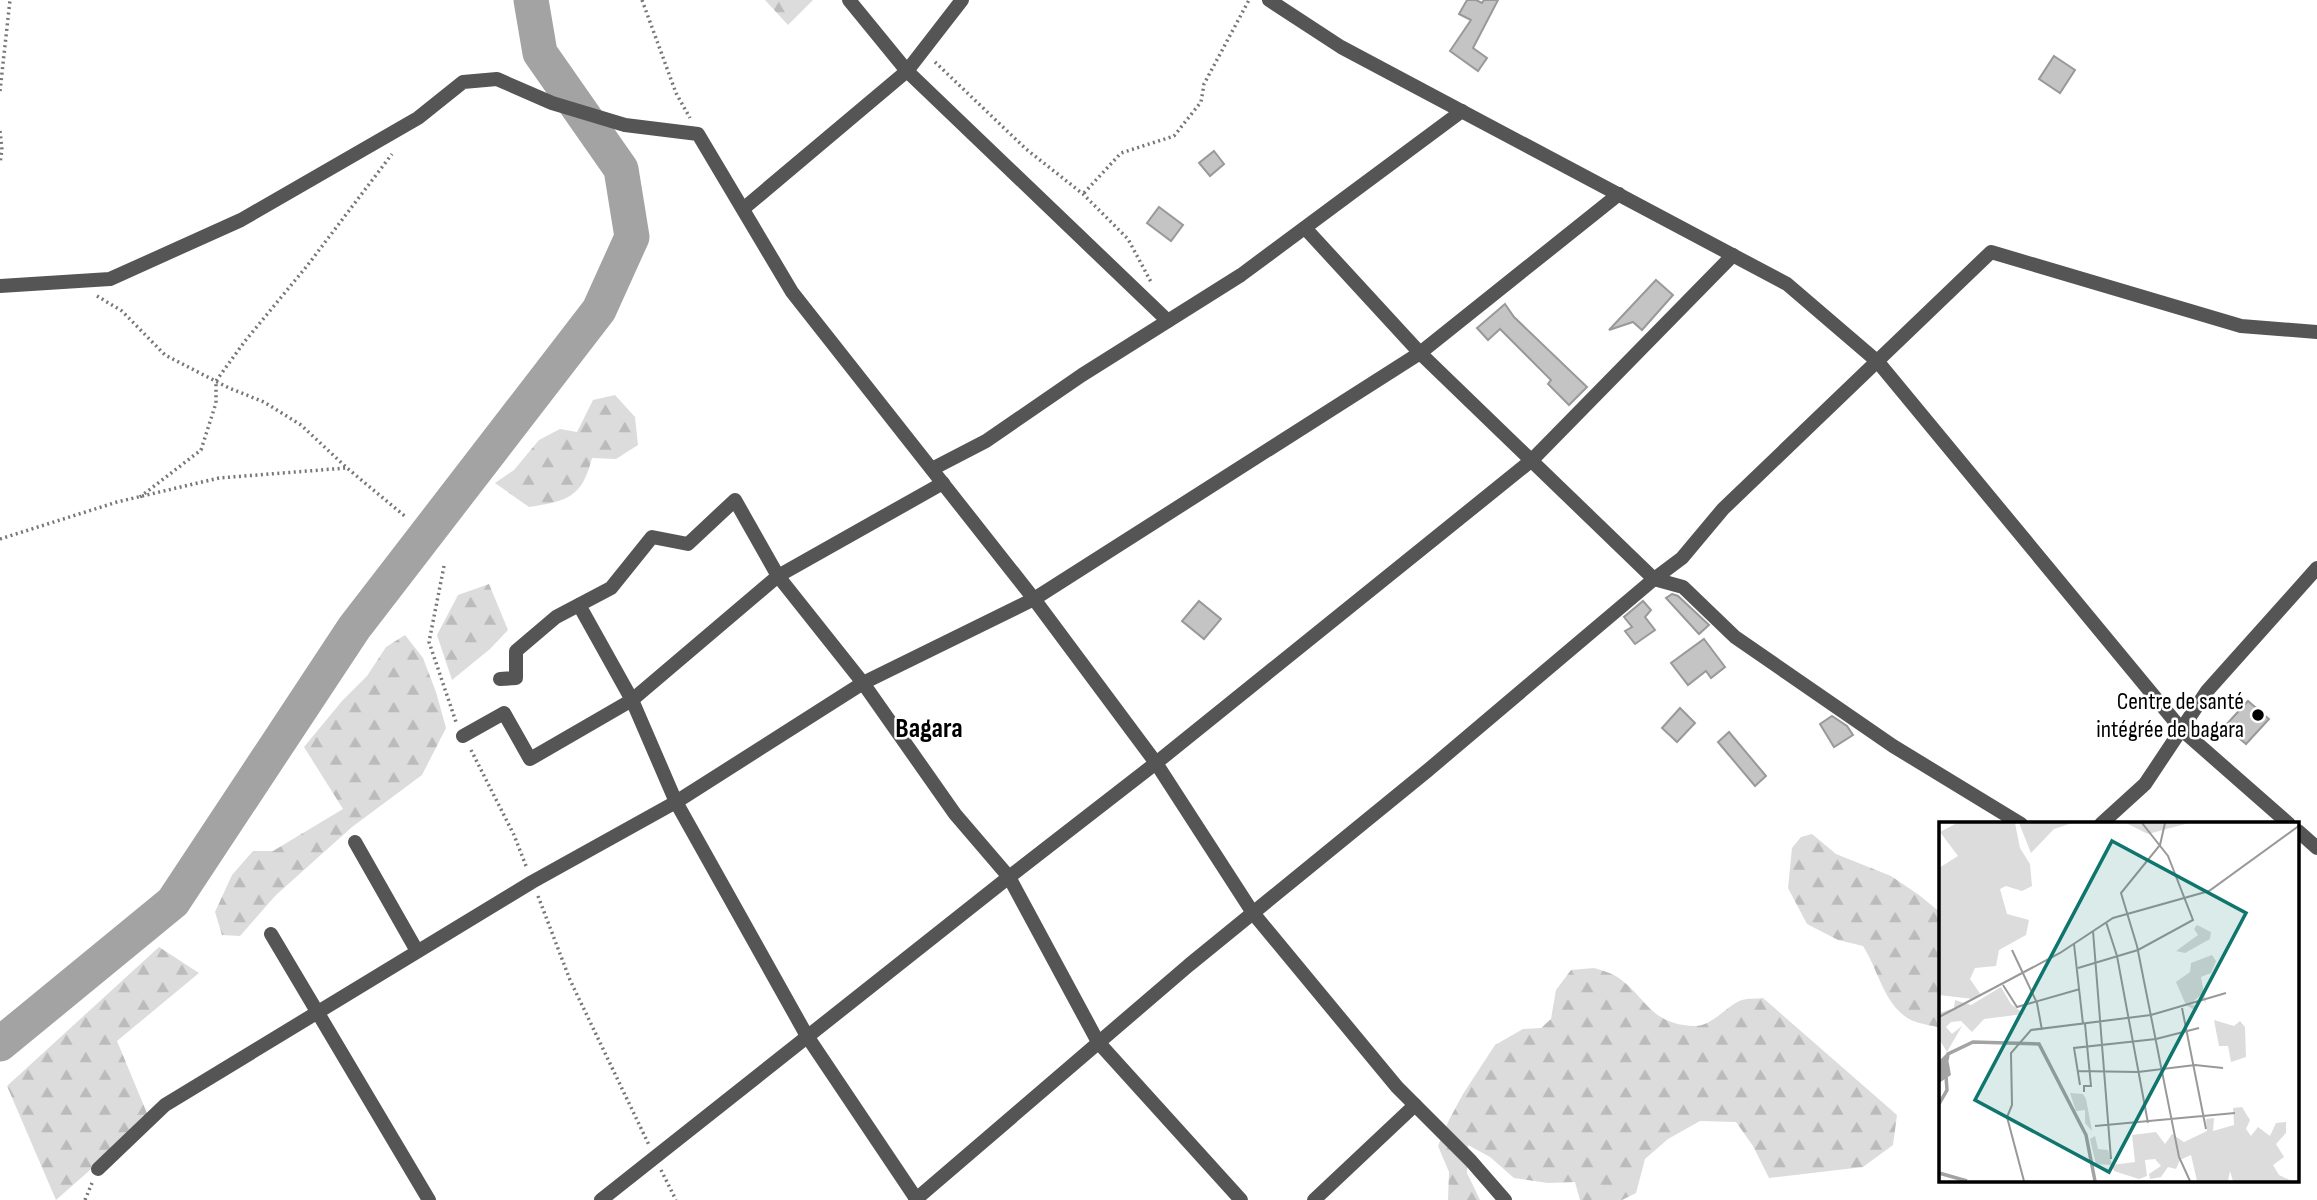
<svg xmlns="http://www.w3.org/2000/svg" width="2317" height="1200" font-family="'Sofia Sans Condensed',sans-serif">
	<defs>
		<pattern id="forest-firs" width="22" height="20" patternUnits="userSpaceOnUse" patternTransform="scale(1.75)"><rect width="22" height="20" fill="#dcdcdc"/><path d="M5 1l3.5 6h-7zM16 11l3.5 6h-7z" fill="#bbb"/></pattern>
	</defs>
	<rect width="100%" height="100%" fill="#fff"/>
	<!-- forest -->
	<g fill="url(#forest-firs)">
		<polygon points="765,0 813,0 788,25"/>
		<path d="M615,395l20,22 3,28 -22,14 -24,-1c-10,40 -25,43 -63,49l-34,-24 19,-13 25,-30 21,-11 17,3 16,-32z"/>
		<polygon points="489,584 508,630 490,649 452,680 437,635 458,595"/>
		<polygon points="405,635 423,658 436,692 446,728 422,775 352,827 276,895 240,936 222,935 215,912 232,875 253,851 273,851 343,809 304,747 342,701 367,676 386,647"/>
		<path d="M1812,834l24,20 55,22 28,19 22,18v115c-10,-3 -23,-4 -32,-9 -26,-16 -30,-48 -46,-73l-25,-6 -31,-16 -19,-36 4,-40 9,-11z"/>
		<polygon points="159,947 199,973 117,1041 149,1118 56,1200 7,1086"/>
		<path d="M1594,968c7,2 14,4 20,7 32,19 34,50 81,51 18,0 33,-22 47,-26 6,-2 15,-1 21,-2l134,117 -4,30 -30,22 -94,11 -16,-32 -17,-24 -36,-1 -32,18 -23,20 -9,34 -14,7h-42l-5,-18 -27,1 -34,-5 -24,-21 -22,-12 -1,28 13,27h-32l1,-28 -11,-26 11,-26 14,-26 32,-49 28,-16 18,-1 10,-9 5,-29 15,-20z"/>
	</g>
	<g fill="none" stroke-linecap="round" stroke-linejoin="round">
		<!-- river -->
		<polyline stroke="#a3a3a3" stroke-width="35" points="0,1044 173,902 354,628 599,310 632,237 621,169 540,53 531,0"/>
	</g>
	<!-- building -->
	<g fill="#c4c4c4" stroke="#999" stroke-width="2">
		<polygon points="1467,0 1476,0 1482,3 1484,0 1498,0 1473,48 1487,58 1478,71 1450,51 1471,20 1459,14"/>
		<polygon points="2054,56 2075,70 2060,93 2039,79"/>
		<polygon points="1214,151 1224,164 1210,176 1199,163"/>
		<polygon points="1159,207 1183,225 1171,241 1147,223"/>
		<polygon points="1656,280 1673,295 1642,330 1633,322 1609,330"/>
		<polygon points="1505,304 1514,317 1587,387 1569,405 1548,384 1551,380 1500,329 1488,340 1477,328"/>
		<polygon points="1672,594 1678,596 1709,625 1699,634 1666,598"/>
		<polygon points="1199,601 1221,619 1204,639 1182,621"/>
		<polygon points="1643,601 1651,610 1645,617 1655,630 1635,644 1625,631 1632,627 1624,617"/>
		<polygon points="1704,639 1725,667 1711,678 1706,671 1688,685 1671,663"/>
		<polygon points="2248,701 2269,719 2246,744 2225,726"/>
		<polygon points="1680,708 1695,723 1677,742 1662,728"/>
		<polygon points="1832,716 1847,726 1853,735 1834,747 1820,724"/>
		<polygon points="1729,732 1766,776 1755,786 1718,742"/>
	</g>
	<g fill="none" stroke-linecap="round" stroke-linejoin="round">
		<!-- path -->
		<g stroke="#777" stroke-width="3.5" stroke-dasharray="2 3.5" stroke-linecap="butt">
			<polyline points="642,0 676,93 690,118"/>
			<polyline points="935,62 1026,149 1083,194 1128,239 1151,282"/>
			<polyline points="0,91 10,0"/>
			<polyline points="0,131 2,150 0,163"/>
			<polyline points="1084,193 1121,153 1174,136 1201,102 1204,84 1249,0"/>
			<polyline points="97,296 122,311 165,355 229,388 264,402 301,425 347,468 407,518"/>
			<polyline points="140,497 201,450 216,403 216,381 245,341 307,266 392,154"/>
			<polyline points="0,539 117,502 219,478 346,468"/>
			<polyline points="444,566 429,642 456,722"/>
			<polyline points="471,750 514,835 526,866"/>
			<polyline points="538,896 570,980 649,1145"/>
			<polyline points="661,1170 676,1200"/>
			<polyline points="85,1200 92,1183"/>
		</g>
		<!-- street -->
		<g stroke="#555" stroke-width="14">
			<polyline points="849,0 907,71 1168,321"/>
			<polyline points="1269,0 1341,47 1787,284 1878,362 2182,730 2289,824"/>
			<polyline points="743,209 907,71 962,0"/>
			<polyline points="1305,228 1420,353 1654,579 1683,587 1735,637 1893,746 2021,824"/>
			<polyline points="0,286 110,279 241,220 418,118 463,82 497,79 552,103 625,125 698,134 792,292 1034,599 1156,763 1253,913 1397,1087 1471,1161 1505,1200"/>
			<polyline points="932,469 986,441 1082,375 1241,275 1462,111"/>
			<polyline points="579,605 632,700 676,802 807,1036 917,1200"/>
			<polyline points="500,679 516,678 516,651 556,617 611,588 652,537 688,544 735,500 778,576 863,683 955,814 1009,877 1098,1042 1241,1200"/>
			<polyline points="463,736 504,713 530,759 632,700 778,576 943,483"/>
			<polyline points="2101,824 2145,784 2207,691 2317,568"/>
			<polyline points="2298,831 2317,848"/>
			<polyline points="355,842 417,951"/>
			<polyline points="271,934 429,1200"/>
			<polyline points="98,1169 165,1105 532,882 676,802 863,683 1034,599 1420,353 1619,194"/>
			<polyline points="601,1200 1009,877 1156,763 1532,460 1733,255"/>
			<polyline points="915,1200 1189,965 1427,771 1654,579 1682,558 1723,509 1991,252 2241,326 2317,332"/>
			<polyline points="1314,1200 1415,1105"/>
		</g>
	</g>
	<!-- markers -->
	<circle fill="#000" stroke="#fff" stroke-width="2.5" cx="2258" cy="715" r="7"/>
	<g text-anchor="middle" stroke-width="5" stroke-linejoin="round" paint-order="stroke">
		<!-- poi labels -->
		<g font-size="24" fill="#000" stroke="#fff" text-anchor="end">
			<text x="2244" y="709">Centre de santé<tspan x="2244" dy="28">intégrée de bagara</tspan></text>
		</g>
		<!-- quarter labels -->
		<g font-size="28" font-weight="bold" fill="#000" stroke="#fff">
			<text x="929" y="737">Bagara</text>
		</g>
	</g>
	<!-- overview -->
	<g transform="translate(1939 822)">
		<rect width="360" height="360" fill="#fff"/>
		<path d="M80,1h53l-18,6 -23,24zM187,1h63l-41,11z" fill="#dcdcdc"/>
		<path d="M18,1h58l5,25 10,16 2,22 -10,5 -16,-5 -6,3 7,25 22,6 -3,15 -27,15 -3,16 -21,2 -5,11 11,16 -8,4 -34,-4v-127l19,-12 -18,-24zM258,103l14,7 -1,7 -25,14 -9,-2 22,-16 -4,-6zM273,133l4,6 -5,12 -10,4 5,27 -5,-9 -11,9 7,2 -1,5 -10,-6 -10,-23 14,-10 1,-9zM62,165l10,17 13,10 -40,5 -12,13 -11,-11 -10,1 -5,5 6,7 10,-8 -15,26 -8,-13v-26l15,-5 1,-8 16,5zM275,198l20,6 6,-5 5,6 1,30 -15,5 -3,-16h-9zM131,271l13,1 3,5 6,32 -7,-8v-13l-9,1zM303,285l8,13 -4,9 5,7 7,-9 12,9 6,-13 10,-1v11l-10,11 8,13 -11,8 6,10 13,6h-59l-3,-10 -2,10h-31l-6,-26 -11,5 -4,9 -8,-2 -7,10 -11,2 -1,-5 12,-8 -6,-7 -10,1 2,16 -8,3 -25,-8 -2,-6 -16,-1 -6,-25 5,-3 3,13 10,1 4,15 23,-3 -3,-27 24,-3 9,12 7,-10 12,8 23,-11 -1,-12 8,-1 -1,13 21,-6 -1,-17z" fill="#dcdcdc"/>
		<path d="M8,231l4,22 -12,8v-22z" fill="#a3a3a3"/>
		<path fill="none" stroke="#a3a3a3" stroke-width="3.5" d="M8,238l1,-6 25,-12 66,2 47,91 9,46M0,282l8,-14 -1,-14M0,351l28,8"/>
		<path fill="none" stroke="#999" stroke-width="2" d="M226,1l-5,22 -39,48 16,53 42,211 11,24M167,100l11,34 31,167M154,109l18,228M135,122l9,80M73,128l25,53 5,27M139,146l60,-18 55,-30 -25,-64 -26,-33M64,163l14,22 63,-18M243,186l24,121M0,195l121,-64 53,-35 96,-27 91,-66M138,249l61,1 57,-7 28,3M141,263l-6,-37 82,-9 43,-11M145,270v-6h7l-6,-62M156,304l140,-13M85,359l-17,-64 5,-12 -1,-52 20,-23 120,-15 75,-22"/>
		<path fill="#0f766e" fill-opacity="0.15" stroke="#0f766e" stroke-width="3.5" d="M173,19l134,72 -137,259 -134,-72z"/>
		<rect width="360" height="360" fill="none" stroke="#000" stroke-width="3.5"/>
	</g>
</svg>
